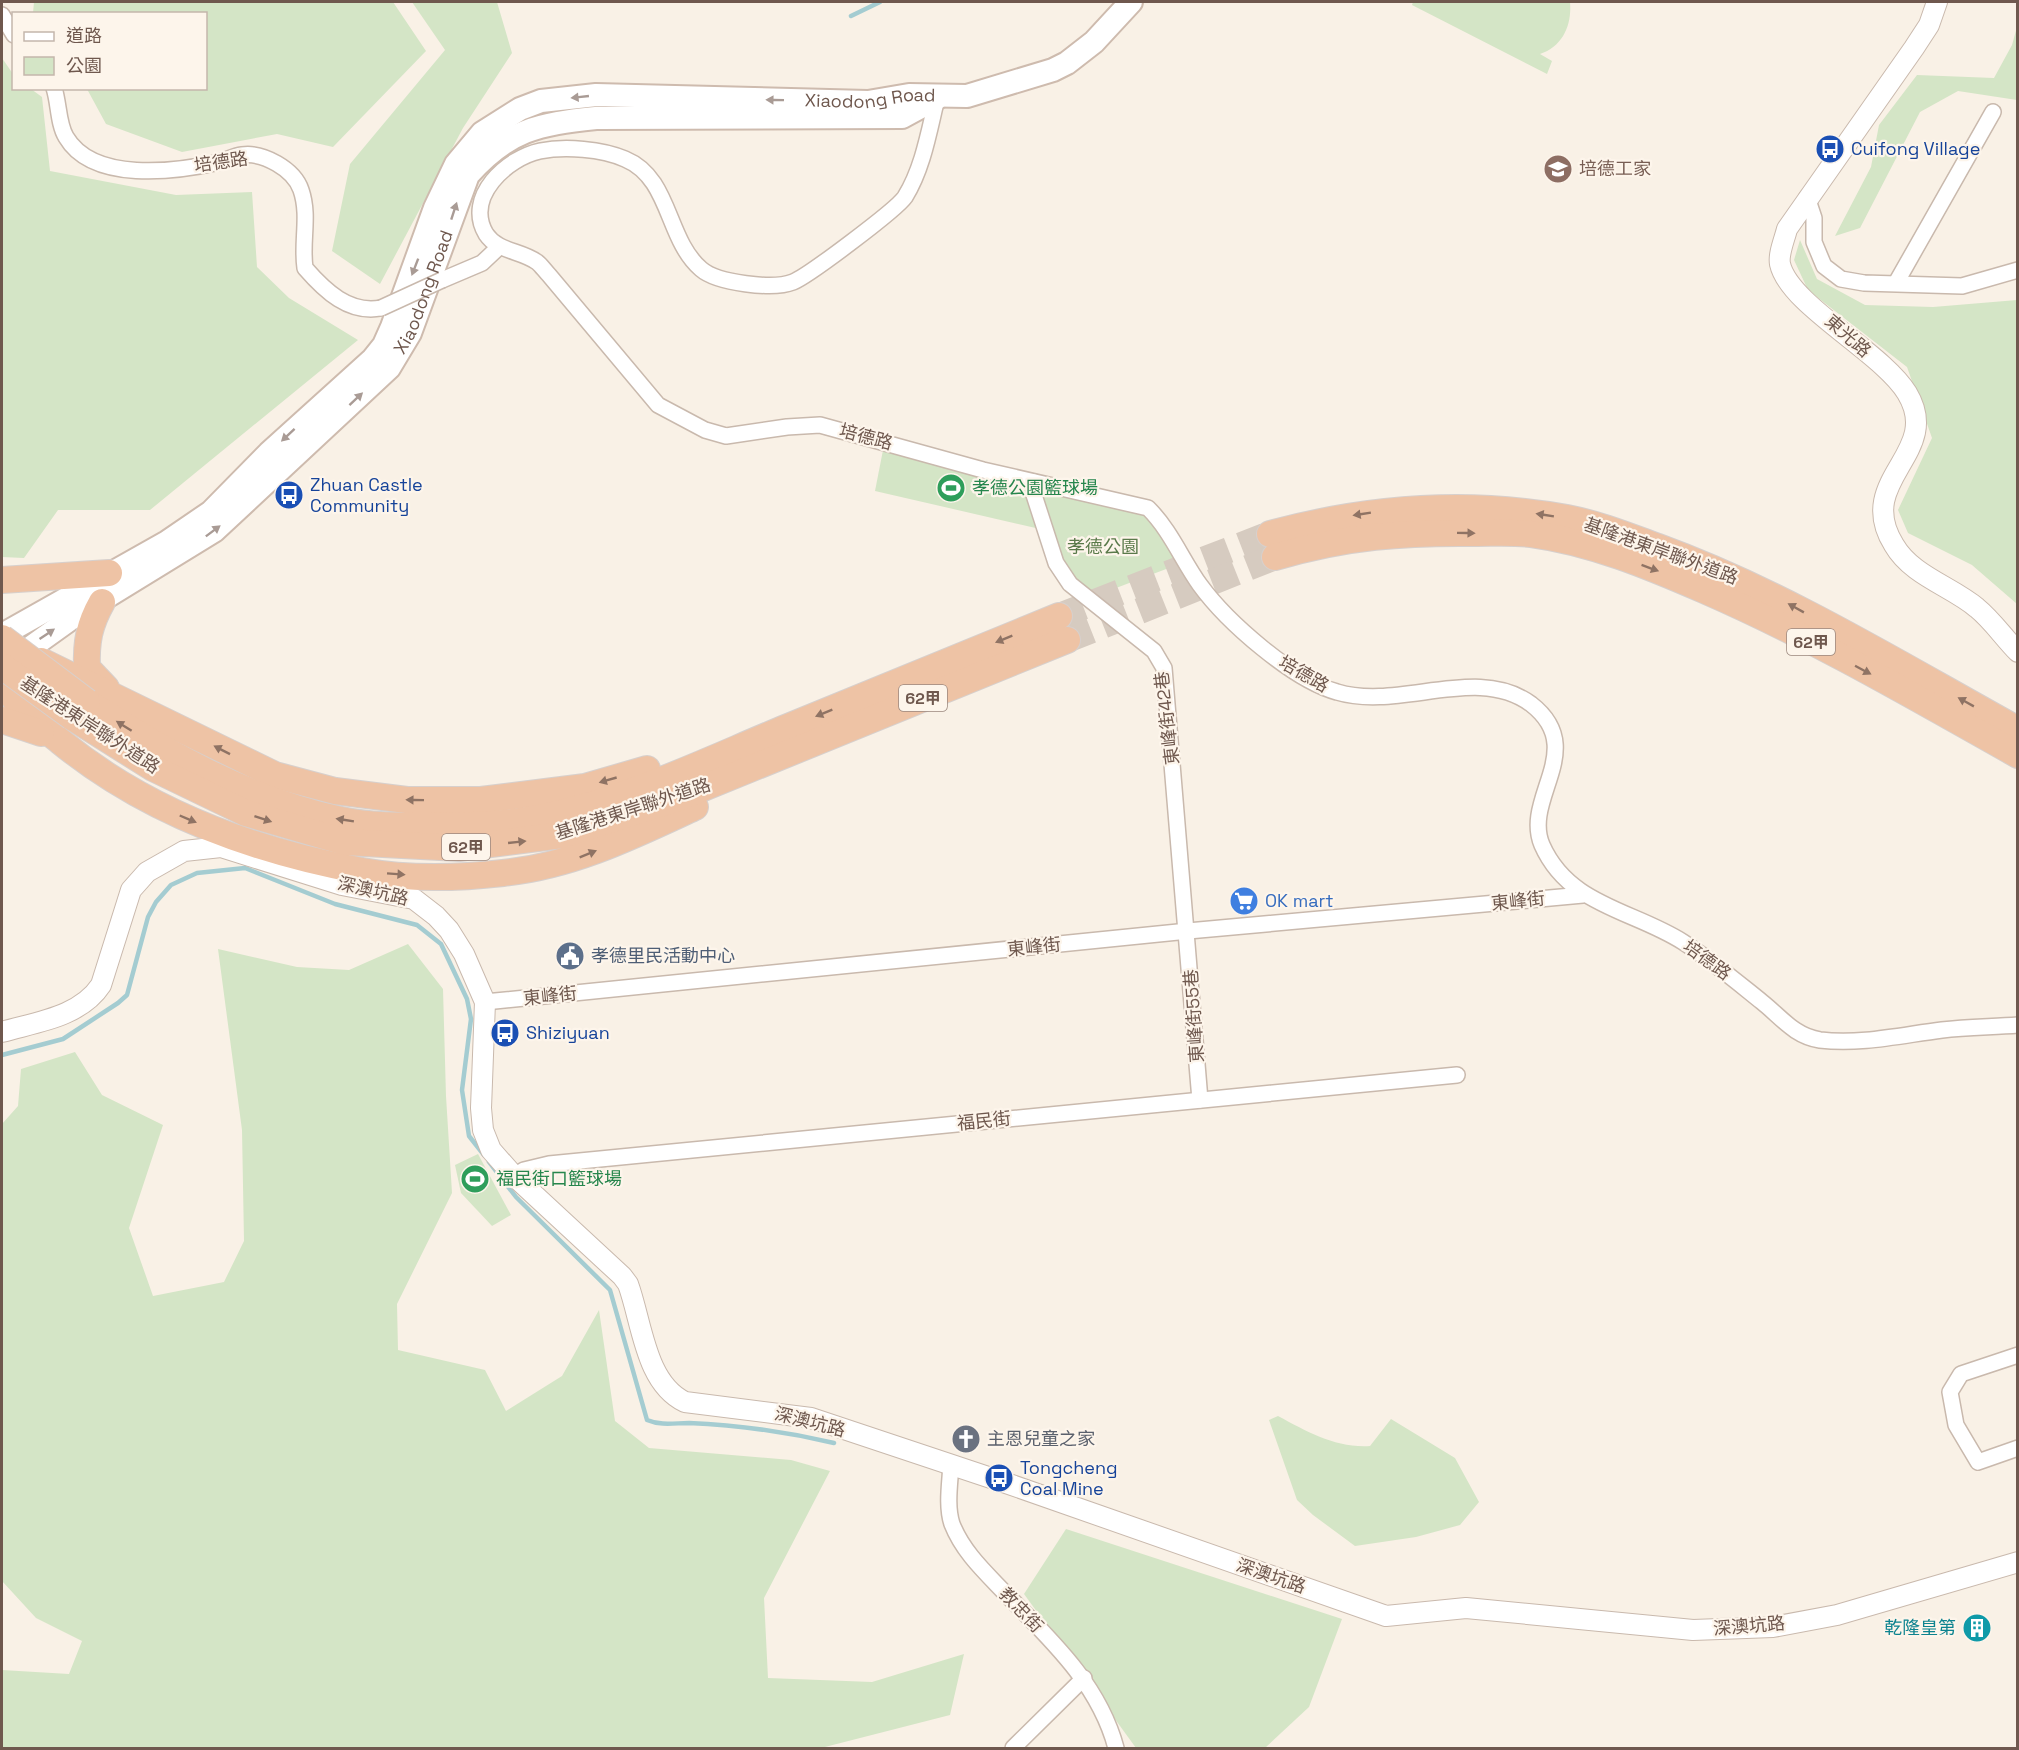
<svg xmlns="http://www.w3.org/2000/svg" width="2019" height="1750" font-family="'Space Grotesk','Noto Sans TC',sans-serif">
	<rect width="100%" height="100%" fill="#f9f1e6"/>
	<!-- green -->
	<g fill="#d4e5c6">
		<polygon points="34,2 393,2 426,51 333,147 277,134 182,152 106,124 87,89 206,88 206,14 33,13"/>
		<polygon points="412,2 497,2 512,53 463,128 380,284 332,251 350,164 445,50"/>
		<path d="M1413,2h157c2,23 -7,44 -30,52l12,7 -5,13 -135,-69z"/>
		<polygon points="2017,27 2017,100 1958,91 1920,112 1860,228 1835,236 1871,167 1879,125 1917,75 1994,78 2012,45"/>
		<polygon points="2,58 13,74 14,88 31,89 42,97 50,171 176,195 252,192 257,267 289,298 358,340 150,510 58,510 24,558 2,557"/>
		<polygon points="1800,240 1817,279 1865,305 1933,307 2017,300 2017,604 1972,565 1908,533 1898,510 1932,438 1907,367 1808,290 1794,260"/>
		<polygon points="884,445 1026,486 1040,529 875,491"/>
		<polygon points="1039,487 1141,511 1164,529 1182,563 1095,596 1073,580 1060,560"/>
		<polygon points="408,944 443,989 446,1096 452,1193 397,1304 398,1350 485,1370 506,1411 562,1376 599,1310 615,1421 649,1448 791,1460 830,1471 764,1598 768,1678 872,1682 964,1654 950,1715 821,1748 2,1748 2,1670 69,1674 82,1641 36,1618 2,1581 2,1124 18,1106 21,1069 75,1052 102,1095 163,1125 129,1228 153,1296 224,1282 244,1241 242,1130 218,949 297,967 349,970"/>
		<polygon points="478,1154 511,1215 492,1226 461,1193 455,1165"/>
		<path d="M1278,1416c30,16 57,32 92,30l21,-27 64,39 24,44 -19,23 -44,12 -61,9 -42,-31 -16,-15 -28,-80z"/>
		<polygon points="1066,1529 1342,1619 1309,1707 1265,1748 1136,1748 1024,1594"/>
	</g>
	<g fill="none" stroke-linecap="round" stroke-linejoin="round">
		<!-- stream -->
		<g stroke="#a4ccd1" stroke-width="4.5">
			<polyline points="851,16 880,2"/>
			<polyline points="2,1055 63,1039 118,1003 127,995 148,917 156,902 171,885 197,873 245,868 335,904 417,925 441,944 467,999 471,1019 462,1090 469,1136 484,1155"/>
			<path d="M489,1162l27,35 94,93 37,130c14,6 28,3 42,3 48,2 98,9 145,20"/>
		</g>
		<!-- trunk-tunnel -->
		<g stroke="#d6cbc0" stroke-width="26" stroke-dasharray="26 13" stroke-linecap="butt">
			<polyline points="1059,616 1270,534"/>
			<polyline points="1067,640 1275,557"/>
		</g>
		<!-- minor casing -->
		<g stroke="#c9b9ad" stroke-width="18">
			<g id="minor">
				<polyline points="2,15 14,35"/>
				<path d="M54,88c5,15 4,36 12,49 27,46 109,35 154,25 7,-2 14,-6 22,-7 21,-3 52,14 59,35 9,26 0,52 4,78 20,23 44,46 76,40"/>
				<path d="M937,98c-8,33 -14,70 -32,99 -9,13 -97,79 -112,85 -20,8 -76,1 -92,-13 -35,-30 -30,-91 -76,-110 -23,-10 -60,-13 -85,-8 -33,7 -76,46 -54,83 12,18 34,16 51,28 4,3 8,9 12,13l109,130 47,25 21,6 61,-9 33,-2 163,45 165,38c23,23 34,52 52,77 27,37 93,95 137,107 63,19 140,-28 194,12 58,45 -9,94 11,141 27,61 91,65 141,97 28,18 54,40 79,60 19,15 32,34 58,38 40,5 82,-5 122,-10 25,-3 50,-3 76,-5"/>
				<polyline points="1807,197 1814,218 1814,242 1824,266 1841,279 1864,283 1962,286 2018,270"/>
				<polyline points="442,280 482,263 499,247"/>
				<polyline points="1896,283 1993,112"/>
				<polyline points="1034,482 1034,495 1056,563 1070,584 1154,651 1164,668 1200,1100"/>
				<polyline points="485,1002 1188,931 1583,895"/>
				<polyline points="514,1176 524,1170 549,1164 1457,1075"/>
				<polyline points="2018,1355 1961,1374 1950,1392 1956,1425 1978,1462 2018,1448"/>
				<path d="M951,1464c-1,19 -5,42 1,60 11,28 33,48 53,69 46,47 94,91 111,155"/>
				<polyline points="1013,1748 1084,1678"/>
			</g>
		</g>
		<!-- tertiary casing -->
		<g stroke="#c9b9ad" stroke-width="22">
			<g id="tertiary">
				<path d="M1937,2l-8,23 -15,23 -127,181c-2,9 -9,25 -7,35 9,41 102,88 127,129 37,61 -54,86 -13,152 18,31 57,41 83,63 15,12 27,30 41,44"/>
				<path d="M2,1032c34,-10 78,-15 99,-47l30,-95 16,-18 37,-21 37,-4 121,38 72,14 22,17 13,14 15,24 21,48 -4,106 2,22 8,20 23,26 108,100 6,8c14,38 17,99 57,118l126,16 195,65 380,133 80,-8 227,22 80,-3 64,-12 181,-53"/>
			</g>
		</g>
		<!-- secondary casing -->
		<g stroke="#cebbae" stroke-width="26">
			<g id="secondary">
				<path id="s1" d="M2,635l165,-93 44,-30 58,-59 103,-93 12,-15 8,-18 43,-119 21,-44 26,-31 38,-24 21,-8 55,-6 272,7 41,-7 58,1 86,-26 14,-7 27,-21 37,-40"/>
				<path id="s2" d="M9,663l60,-43 145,-89 175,-163 21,-35 58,-158c40,-45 70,-51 128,-57l306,-1 35,-19"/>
			</g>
		</g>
		<!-- trunk casing -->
		<g stroke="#d7d0cd" stroke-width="28">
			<g id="trunk">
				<path d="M1270,534c96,-26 198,-34 297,-16 31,6 61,18 91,29 126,46 242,118 360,183"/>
				<path d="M1275,557c71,-21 129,-25 202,-24 18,0 37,-1 54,1 60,8 118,32 173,56 108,47 211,107 314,165"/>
				<polyline points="2,580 109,573"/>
				<path d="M102,602c-13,23 -16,40 -15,66l19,20"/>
				<polyline points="41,661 275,775 335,791 407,800 481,800 585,787 647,769"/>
				<path d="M2,670c5,12 10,27 18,37 11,13 28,24 41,35 86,70 193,109 301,129 44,8 97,7 141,2 69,-7 130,-37 192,-66"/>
				<path d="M87,702c78,51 161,98 254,118 28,6 59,6 88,6 37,0 78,-1 115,-9 85,-18 164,-57 244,-90 90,-37 180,-74 271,-111"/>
				<polyline points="72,717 153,768 246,813 345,842 459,848 562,835 681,797 1067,640"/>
				<polyline points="2,720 41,733"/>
			</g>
		</g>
		<!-- minor -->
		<use href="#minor" stroke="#fff" stroke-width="15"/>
		<!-- tertiary -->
		<use href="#tertiary" stroke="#fff" stroke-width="20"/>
		<!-- secondary -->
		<use href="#secondary" stroke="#fff" stroke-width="22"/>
		<!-- trunk -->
		<use href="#trunk" stroke="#eec3a5" stroke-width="26"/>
		<!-- minor-bridge casing -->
		<g stroke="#c9b9ad" stroke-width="18" stroke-linecap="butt">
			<polyline id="minor-bridge" points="381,308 442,280"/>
		</g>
		<!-- trunk-bridge casing -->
		<g stroke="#d7d0cd" stroke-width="28" stroke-linecap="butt">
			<g id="trunk-bridge">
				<polyline points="2,638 87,702"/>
				<polyline points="2,666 72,717"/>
			</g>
		</g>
		<!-- minor-bridge -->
		<use href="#minor-bridge" stroke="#fff" stroke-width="15"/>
		<!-- trunk-bridge -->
		<use href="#trunk-bridge" stroke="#eec3a5" stroke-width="26"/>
	</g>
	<!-- one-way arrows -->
	<defs><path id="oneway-solid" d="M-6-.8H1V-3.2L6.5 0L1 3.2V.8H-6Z" transform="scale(1.5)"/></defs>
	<g fill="#a99b95">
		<use href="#oneway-solid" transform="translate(580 97) rotate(174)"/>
		<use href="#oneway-solid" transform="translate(775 100) rotate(-179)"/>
		<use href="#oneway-solid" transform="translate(454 211) rotate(-72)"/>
		<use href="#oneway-solid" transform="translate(415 267) rotate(111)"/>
		<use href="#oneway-solid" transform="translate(356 399) rotate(-43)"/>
		<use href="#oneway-solid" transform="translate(288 435) rotate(137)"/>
		<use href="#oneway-solid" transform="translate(213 531) rotate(-37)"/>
		<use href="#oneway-solid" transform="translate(47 634) rotate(-34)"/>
	</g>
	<g fill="#8f7364">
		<use href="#oneway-solid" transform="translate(1362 514) rotate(171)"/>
		<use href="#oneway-solid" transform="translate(1545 515) rotate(-171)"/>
		<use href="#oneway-solid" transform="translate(1466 533) rotate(1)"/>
		<use href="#oneway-solid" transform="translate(1650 568) rotate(20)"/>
		<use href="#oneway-solid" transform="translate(1796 608) rotate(-151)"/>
		<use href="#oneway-solid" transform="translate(1004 639) rotate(158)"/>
		<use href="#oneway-solid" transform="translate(1863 670) rotate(28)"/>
		<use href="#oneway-solid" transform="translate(1966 702) rotate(-151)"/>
		<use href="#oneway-solid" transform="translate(824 713) rotate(158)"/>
		<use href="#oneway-solid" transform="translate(124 726) rotate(-148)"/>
		<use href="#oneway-solid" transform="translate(222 750) rotate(-153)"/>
		<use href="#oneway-solid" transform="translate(608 780) rotate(164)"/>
		<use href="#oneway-solid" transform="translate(415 800) rotate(-179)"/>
		<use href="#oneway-solid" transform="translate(188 819) rotate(23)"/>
		<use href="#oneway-solid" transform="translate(263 819) rotate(18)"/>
		<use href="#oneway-solid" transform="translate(345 820) rotate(-171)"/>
		<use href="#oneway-solid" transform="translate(517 842) rotate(-6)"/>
		<use href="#oneway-solid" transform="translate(588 854) rotate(-22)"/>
		<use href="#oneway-solid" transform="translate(396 874) rotate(4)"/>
	</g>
	<!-- icons -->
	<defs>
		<g id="bus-disc" transform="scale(1.5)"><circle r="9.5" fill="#1a4fb4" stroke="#fdf5eb"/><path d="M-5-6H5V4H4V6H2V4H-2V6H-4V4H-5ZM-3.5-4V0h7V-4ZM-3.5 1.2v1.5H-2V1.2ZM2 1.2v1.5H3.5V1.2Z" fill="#fff"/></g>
		<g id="school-disc" transform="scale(1.5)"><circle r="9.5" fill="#8d6e63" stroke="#fdf5eb"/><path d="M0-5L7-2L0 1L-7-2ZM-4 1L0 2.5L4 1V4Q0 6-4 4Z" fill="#fff"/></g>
		<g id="stadium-disc" transform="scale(1.5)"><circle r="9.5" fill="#2e9e5b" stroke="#fdf5eb"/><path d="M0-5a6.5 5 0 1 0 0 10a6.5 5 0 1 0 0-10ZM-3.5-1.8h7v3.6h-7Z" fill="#fff"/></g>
		<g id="supermarket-disc" transform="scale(1.5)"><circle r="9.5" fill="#3f7fe0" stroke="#fdf5eb"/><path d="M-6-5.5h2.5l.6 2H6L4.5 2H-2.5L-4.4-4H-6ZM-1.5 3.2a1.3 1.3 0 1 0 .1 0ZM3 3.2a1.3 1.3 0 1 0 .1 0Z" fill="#fff"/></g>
		<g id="civic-disc" transform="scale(1.5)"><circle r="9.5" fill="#5c6f8a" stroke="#fdf5eb"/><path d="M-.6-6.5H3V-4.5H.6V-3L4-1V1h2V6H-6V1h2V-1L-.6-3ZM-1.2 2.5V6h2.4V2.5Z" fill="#fff"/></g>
		<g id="church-disc" transform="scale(1.5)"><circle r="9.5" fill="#6b7280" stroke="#fdf5eb"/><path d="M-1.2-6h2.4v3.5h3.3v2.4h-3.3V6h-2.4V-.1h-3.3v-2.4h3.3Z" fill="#fff"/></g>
		<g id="building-disc" transform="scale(1.5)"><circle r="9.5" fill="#0f9aa8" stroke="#fdf5eb"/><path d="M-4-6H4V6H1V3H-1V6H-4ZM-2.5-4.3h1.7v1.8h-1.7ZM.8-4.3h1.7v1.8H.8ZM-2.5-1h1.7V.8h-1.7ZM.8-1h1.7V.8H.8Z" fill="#fff"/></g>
	</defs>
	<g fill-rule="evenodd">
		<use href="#bus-disc" x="1830" y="149"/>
		<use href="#school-disc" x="1558" y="169"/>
		<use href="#stadium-disc" x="951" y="488"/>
		<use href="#bus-disc" x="289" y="495"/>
		<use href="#supermarket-disc" x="1244" y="901"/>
		<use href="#civic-disc" x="570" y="956"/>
		<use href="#bus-disc" x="505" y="1033"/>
		<use href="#stadium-disc" x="475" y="1179"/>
		<use href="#church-disc" x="966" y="1439"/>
		<use href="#bus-disc" x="999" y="1478"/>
		<use href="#building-disc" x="1977" y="1628"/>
	</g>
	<g text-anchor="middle" stroke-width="4.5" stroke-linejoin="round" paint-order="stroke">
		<!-- shield labels -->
		<g fill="#fdf5eb" stroke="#9a877d" stroke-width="1.5">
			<rect x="1787" y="629" width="48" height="26" rx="4.5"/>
			<rect x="899" y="685" width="48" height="26" rx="4.5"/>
			<rect x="442" y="834" width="48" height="26" rx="4.5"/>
		</g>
		<g font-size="16" font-weight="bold" fill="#6f584e">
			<text x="1811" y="648">62甲</text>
			<text x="923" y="704">62甲</text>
			<text x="466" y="853">62甲</text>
		</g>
		<!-- street labels -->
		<g font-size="18" fill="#6f584e" stroke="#fdf5eb">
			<text dy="6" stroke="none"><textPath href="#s1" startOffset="1116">Xiaodong Road</textPath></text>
			<text transform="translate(221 162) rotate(-8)" y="6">培德路</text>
			<text dy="6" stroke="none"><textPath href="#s2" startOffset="567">Xiaodong Road</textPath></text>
			<text transform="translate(1848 336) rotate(41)" y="6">東光路</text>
			<text transform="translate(866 437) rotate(15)" y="6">培德路</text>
			<text transform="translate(1661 551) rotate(20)" y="6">基隆港東岸聯外道路</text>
			<text transform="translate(1304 674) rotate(30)" y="6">培德路</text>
			<text transform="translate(1167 718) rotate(-97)" y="6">東峰街42巷</text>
			<text transform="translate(90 725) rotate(33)" y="6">基隆港東岸聯外道路</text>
			<text transform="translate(633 809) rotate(-18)" y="6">基隆港東岸聯外道路</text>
			<text transform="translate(373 891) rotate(13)" y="6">深澳坑路</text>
			<text transform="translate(1518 901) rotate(-6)" y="6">東峰街</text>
			<text transform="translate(1034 947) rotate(-6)" y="6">東峰街</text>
			<text transform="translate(1707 960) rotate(36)" y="6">培德路</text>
			<text transform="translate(550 996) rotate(-6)" y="6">東峰街</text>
			<text transform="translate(1194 1016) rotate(-94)" y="6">東峰街55巷</text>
			<text transform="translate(984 1121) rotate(-6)" y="6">福民街</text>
			<text transform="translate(810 1422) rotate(14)" y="6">深澳坑路</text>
			<text transform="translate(1271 1576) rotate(19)" y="6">深澳坑路</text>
			<text transform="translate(1021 1610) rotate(46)" y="6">教忠街</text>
			<text transform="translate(1749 1626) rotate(-5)" y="6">深澳坑路</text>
		</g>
		<!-- transit labels -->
		<g font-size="18" fill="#164399" stroke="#fdf5eb" text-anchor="start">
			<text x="1851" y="155">Cuifong Village</text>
			<text x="310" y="491">Zhuan Castle<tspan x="310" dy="21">Community</tspan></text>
			<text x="526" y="1039">Shiziyuan</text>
			<text x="1020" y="1474">Tongcheng<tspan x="1020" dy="21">Coal Mine</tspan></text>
		</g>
		<!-- education labels -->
		<g font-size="18" fill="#785e54" stroke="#fdf5eb" text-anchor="start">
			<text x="1579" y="175">培德工家</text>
		</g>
		<!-- leisure labels -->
		<g font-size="18" fill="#27864d" stroke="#fdf5eb" text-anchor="start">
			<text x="972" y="494">孝德公園籃球場</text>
			<text x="496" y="1185">福民街口籃球場</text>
		</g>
		<!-- park labels -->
		<g font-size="18" fill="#5a7a4a" stroke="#fdf5eb">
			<text x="1103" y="553">孝德公園</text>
		</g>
		<!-- shop labels -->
		<g font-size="18" fill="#366cbe" stroke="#fdf5eb" text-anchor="start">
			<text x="1265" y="907">OK mart</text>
		</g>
		<!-- service labels -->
		<g font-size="18" fill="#4e5e75" stroke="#fdf5eb" text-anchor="start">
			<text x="591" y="962">孝德里民活動中心</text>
		</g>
		<!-- worship labels -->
		<g font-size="18" fill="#5b616d" stroke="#fdf5eb" text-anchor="start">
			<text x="987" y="1445">主恩兒童之家</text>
		</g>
		<!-- culture labels -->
		<g font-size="18" fill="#0d838f" stroke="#fdf5eb" text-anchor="end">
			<text x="1956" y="1634">乾隆皇第</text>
		</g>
	</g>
	<!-- border -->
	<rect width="2019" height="1750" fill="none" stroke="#6f584e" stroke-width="6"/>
	<!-- legend -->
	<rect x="12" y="12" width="195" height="78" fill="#fdf5eb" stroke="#c4b6ac" stroke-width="1.5"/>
	<rect x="24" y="32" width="30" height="9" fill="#ffffff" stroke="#c4b6ac" stroke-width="1.5"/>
	<text x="66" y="42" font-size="18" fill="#6f584e">道路</text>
	<rect x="24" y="57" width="30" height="18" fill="#d4e5c6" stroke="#c4b6ac" stroke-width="1.5"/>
	<text x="66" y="72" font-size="18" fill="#6f584e">公園</text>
</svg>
